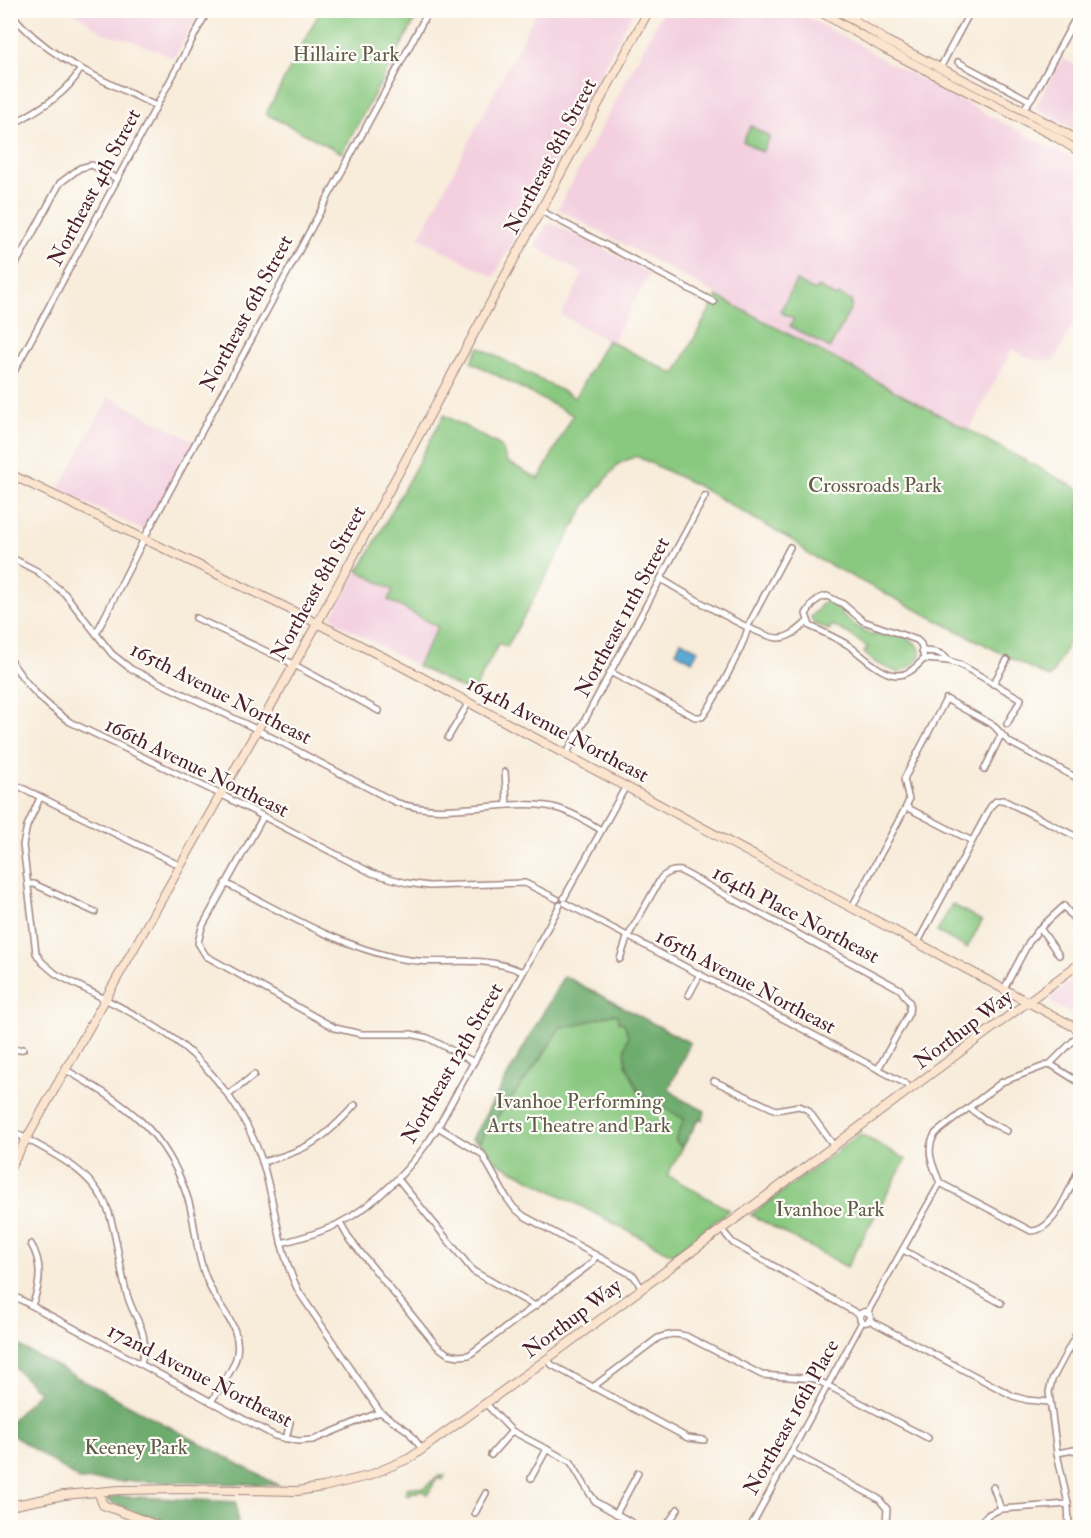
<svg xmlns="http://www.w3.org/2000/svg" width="1091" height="1538" font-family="'IM FELL Double Pica',serif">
	<rect width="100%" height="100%" fill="#fdfcf7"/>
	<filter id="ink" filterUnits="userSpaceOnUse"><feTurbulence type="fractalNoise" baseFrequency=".0167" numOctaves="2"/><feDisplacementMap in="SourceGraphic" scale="12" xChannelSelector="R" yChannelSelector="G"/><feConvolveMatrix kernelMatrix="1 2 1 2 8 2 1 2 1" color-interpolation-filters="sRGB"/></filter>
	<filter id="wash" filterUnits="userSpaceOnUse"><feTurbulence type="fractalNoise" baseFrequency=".008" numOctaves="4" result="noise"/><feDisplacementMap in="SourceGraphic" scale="24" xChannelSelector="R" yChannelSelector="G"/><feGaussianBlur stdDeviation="1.35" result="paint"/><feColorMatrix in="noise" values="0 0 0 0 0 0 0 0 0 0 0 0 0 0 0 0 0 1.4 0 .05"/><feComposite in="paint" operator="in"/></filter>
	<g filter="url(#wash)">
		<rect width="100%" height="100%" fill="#f8ecda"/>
		<!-- built -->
		<g fill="#f3cfdf">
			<polygon points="74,11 200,11 174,58 131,40 102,33"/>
			<polygon points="537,11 633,11 494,277 419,238"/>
			<polygon points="663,11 795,11 858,44 878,57 1080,163 1080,311 1054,361 1033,360 1012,349 969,430 558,209"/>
			<polygon points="1062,58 1080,68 1080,133 1035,108"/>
			<polygon points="553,224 650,273 612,343 561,315 583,274 535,246 546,225"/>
			<polygon points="109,397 196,442 148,531 136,527 59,490"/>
			<polygon points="357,570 393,590 388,600 438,627 417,666 335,621 332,616"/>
			<polygon points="1080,974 1080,1019 1053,1004 1050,999 1051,996"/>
		</g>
		<!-- green -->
		<g fill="#88c87f" stroke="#697455" stroke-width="1.5">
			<polygon points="320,11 420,11 342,153 266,114"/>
			<polygon points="751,126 770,137 762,152 743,141"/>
			<polygon points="796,281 815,291 818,287 836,297 839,295 852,301 850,305 852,306 830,348 790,326 794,319 780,312"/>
			<polygon points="717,296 1080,490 1080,621 1050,678 808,554 797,543 696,485 636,456 618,464 585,506 507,647 499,643 472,694 417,666 438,627 388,600 393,590 357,570 362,566 444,415 501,446 507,462 539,479 573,415 471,362 479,347 575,398 607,340 675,374"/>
			<path d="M825,601h7l12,8 -3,5 19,15 14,7 3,-6c10,2 23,4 32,9 23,13 6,27 -10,34l-23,-10 -10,-8 -2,-3 4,-4 -19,-14 -17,-9 -3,5 -16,-7 -2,-6z"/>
			<polygon points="952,904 982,921 967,948 937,932"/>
			<polygon points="564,976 690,1043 660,1097 699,1119 667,1175 729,1210 674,1255 495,1161 485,1147 472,1139"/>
			<polygon points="860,1134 906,1159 847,1267 751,1215"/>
			<polygon points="439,1476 445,1476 442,1480 437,1478 428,1494 423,1491 410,1493 408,1496 405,1494 406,1489 410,1487 423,1488"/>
		</g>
		<!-- forest -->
		<g fill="#6eac6e" stroke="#5c664c" stroke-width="1.5">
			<polygon points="564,976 690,1043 669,1089 681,1099 705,1111 703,1120 698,1119 682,1148 675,1140 684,1119 639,1093 626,1064 625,1048 628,1036 624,1023 619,1022 617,1015 612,1014 570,1027 560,1027 542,1057 479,1142 472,1139"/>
			<polygon points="11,1341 28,1351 278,1485 80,1480 11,1434 11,1421 39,1392 11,1364"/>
			<polygon points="116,1496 236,1502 238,1527 172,1527 106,1500"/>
		</g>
		<!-- water -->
		<polygon fill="#5aacd5" stroke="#526680" stroke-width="1.5" points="681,641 698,650 692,661 676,652"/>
	</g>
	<g filter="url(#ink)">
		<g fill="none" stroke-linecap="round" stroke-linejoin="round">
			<!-- street casing -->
			<g stroke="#a18682" stroke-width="8">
				<g id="street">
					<path d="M10,12c38,48 93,67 146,94"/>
					<polyline points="854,20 859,10"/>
					<polyline points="10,27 18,22"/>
					<polyline points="958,62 1029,100"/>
					<polyline points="940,68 971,10"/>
					<polyline points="1023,110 1035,93 1080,10"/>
					<path d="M10,126c26,-16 55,-29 70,-56"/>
					<polyline points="541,211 714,302"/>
					<polyline points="10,275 60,183 80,168 92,165 117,179"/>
					<polyline points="10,379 208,10"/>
					<path d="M10,557l27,14 28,23 47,60 19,15 119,57 145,76c51,18 101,-3 152,4 20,3 37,14 54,24"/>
					<path d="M661,579c20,12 100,60 118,59 11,0 20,-9 28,-16"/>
					<path d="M827,596l16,8 20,17 54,19 4,4 3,15c-8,8 -16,17 -28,16 -16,-1 -35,-21 -48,-30 -12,-7 -25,-13 -38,-19l-4,-12c6,-9 9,-16 21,-18z"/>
					<polyline points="196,618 289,662 379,711"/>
					<polyline points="97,632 148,531 429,10"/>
					<path d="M922,651c11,0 20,1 27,10"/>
					<polyline points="924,659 949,661 959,664 1021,699 1007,724"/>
					<path d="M10,660c19,28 33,43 60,62l156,75 146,76 35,10 22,3 96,-3 32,16"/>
					<path d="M610,672l85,45h7c10,-11 45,-77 46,-91l42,-79"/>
					<polyline points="993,684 1007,660"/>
					<polyline points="448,738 469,702"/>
					<polyline points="567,753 705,496"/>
					<polyline points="984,770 1001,735"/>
					<polyline points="505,772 507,805"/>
					<polyline points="10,782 181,866"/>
					<path d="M40,798l-13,28 -4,19 13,108 6,9 14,12c41,22 86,41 123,69 37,29 68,73 83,118 14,44 16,90 37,131l81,120 28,19 14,18"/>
					<polyline points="906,807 972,841"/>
					<polyline points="263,817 202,927 198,943 206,956 335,1028 361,1034 411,1034 428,1038 474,1062"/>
					<path d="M225,883c56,28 111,62 172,75 45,10 81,-6 126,14"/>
					<polyline points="28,884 34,884 95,912"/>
					<polyline points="564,898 626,786"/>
					<polyline points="565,903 906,1084 910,1090"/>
					<polyline points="852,907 906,807 909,800 904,779 946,699 993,725 1009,742 1077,778"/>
					<polyline points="1040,928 1059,955"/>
					<polyline points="918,942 991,806 996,801 1003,800 1075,836"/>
					<path d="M620,959l7,-21 34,-60c7,-6 11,-8 20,-7l219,118 10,14 -1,10 -31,56"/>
					<polyline points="1004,989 1029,942 1040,928 1064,906 1080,927"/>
					<polyline points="689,995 700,974"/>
					<polyline points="10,1051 23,1049"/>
					<polyline points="1050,1064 1080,1083"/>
					<path d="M66,1070c59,34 100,59 122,129 7,21 7,45 14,67 3,10 7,20 12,29 12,20 29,38 22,63 -4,15 -17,30 -25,44"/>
					<polyline points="714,1081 776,1110 799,1106 808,1110 834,1146"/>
					<polyline points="228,1095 254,1075"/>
					<polyline points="969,1108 987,1121 1007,1131"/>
					<polyline points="438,1127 482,1154 506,1197 514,1208 524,1216 634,1276 642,1289"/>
					<path d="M10,1130c37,21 82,38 98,80 9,26 11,54 18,81 8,32 25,36 15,73"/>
					<path d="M262,1162c45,-11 62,-23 93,-57"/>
					<polyline points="398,1179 473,1271 535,1306"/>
					<path d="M940,1183l91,48c24,0 39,-44 49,-64"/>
					<polyline points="340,1223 348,1237 437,1346 448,1354 459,1356 469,1355 592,1263 596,1255"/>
					<polyline points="722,1230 733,1243 860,1315"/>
					<path d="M281,1243c20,-5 39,-10 57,-19 40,-20 77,-60 100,-97l122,-222"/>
					<path d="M31,1244c12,20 10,40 1,61"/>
					<polyline points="903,1250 1001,1303"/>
					<polyline points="10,1294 275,1436 298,1441 313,1440 380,1412"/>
					<circle cx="865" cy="1317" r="5.5"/>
					<path d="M867,1313l73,-130c-7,-17 -16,-34 -4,-50l66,-51 48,-18 30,-30"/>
					<polyline points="869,1320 1013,1396 1027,1400 1049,1402"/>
					<polyline points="547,1359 552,1365 688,1438 704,1440"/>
					<path d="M593,1387l65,-49c11,-4 17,-5 28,-2l76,39 53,4 113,59"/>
					<polyline points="486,1404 512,1431 571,1462 590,1494 596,1502 641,1528"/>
					<polyline points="286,1439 290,1422"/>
					<polyline points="791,1452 879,1499 887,1509 886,1522 883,1528"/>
					<polyline points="1057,1453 1080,1449"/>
					<polyline points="491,1455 512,1431"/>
					<polyline points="531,1478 547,1449"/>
					<polyline points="993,1487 1001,1509"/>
					<polyline points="475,1513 486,1493"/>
					<polyline points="616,1514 638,1473"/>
					<polyline points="753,1522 764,1528"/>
					<polyline points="665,1528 678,1509"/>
					<polyline points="750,1528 862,1322"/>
					<polyline points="974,1528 989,1514 1001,1509 1068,1504"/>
					<polyline points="1069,1528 1068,1504 1057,1453 1049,1392 1052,1380 1080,1327"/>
				</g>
			</g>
			<!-- secondary casing -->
			<g stroke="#a18682" stroke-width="10">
				<g id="secondary">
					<polyline points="817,10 883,48 1056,137 1080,152"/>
					<polyline points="838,10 887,41 1023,110 1080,141"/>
					<polyline points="10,474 283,606 397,664 1080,1030"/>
					<polyline points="10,1168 313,631 649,10"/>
					<polyline points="98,1492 103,1505 164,1528"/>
					<polyline points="10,1506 64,1495 119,1490 185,1489 297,1491 323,1487 368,1476 410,1458 547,1359 1080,963"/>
				</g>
			</g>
			<!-- street -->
			<use href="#street" stroke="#fff" stroke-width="5"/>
			<!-- secondary -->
			<use href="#secondary" stroke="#fbe5cf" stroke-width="8"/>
		</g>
	</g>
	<g text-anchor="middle" stroke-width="4.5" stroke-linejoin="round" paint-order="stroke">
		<!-- park labels -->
		<g font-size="21" fill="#605a48" stroke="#fdfcf7">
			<text x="346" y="61">Hillaire Park</text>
			<text x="875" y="492">Crossroads Park</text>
			<text x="579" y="1108">Ivanhoe Performing<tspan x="579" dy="24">Arts Theatre and Park</tspan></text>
			<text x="830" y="1216">Ivanhoe Park</text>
			<text x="136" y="1454">Keeney Park</text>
		</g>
		<!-- street labels -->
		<g font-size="21" fill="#4a1f2b" stroke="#fdfcf7">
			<text transform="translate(550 156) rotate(-62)" y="7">Northeast 8th Street</text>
			<text transform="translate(94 187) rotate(-62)" y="7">Northeast 4th Street</text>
			<text transform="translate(246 313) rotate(-62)" y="7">Northeast 6th Street</text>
			<text transform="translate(318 583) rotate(-61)" y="7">Northeast 8th Street</text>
			<text transform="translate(622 617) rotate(-62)" y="7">Northeast 11th Street</text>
			<text transform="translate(221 693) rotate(27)" y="7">165th Avenue Northeast</text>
			<text transform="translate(558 729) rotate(28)" y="7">164th Avenue Northeast</text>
			<text transform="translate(197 767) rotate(26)" y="7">166th Avenue Northeast</text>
			<text transform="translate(796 914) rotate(28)" y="7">164th Place Northeast</text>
			<text transform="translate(746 981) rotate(28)" y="7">165th Avenue Northeast</text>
			<text transform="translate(963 1029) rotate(-37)" y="7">Northup Way</text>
			<text transform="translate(452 1063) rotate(-60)" y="7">Northeast 12th Street</text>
			<text transform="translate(572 1318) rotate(-37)" y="7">Northup Way</text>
			<text transform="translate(200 1375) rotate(27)" y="7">172nd Avenue Northeast</text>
			<text transform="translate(791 1417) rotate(-61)" y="7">Northeast 16th Place</text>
		</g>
	</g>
	<!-- margin -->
	<rect width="1091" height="1538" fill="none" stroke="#fdfcf7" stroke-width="36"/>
</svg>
